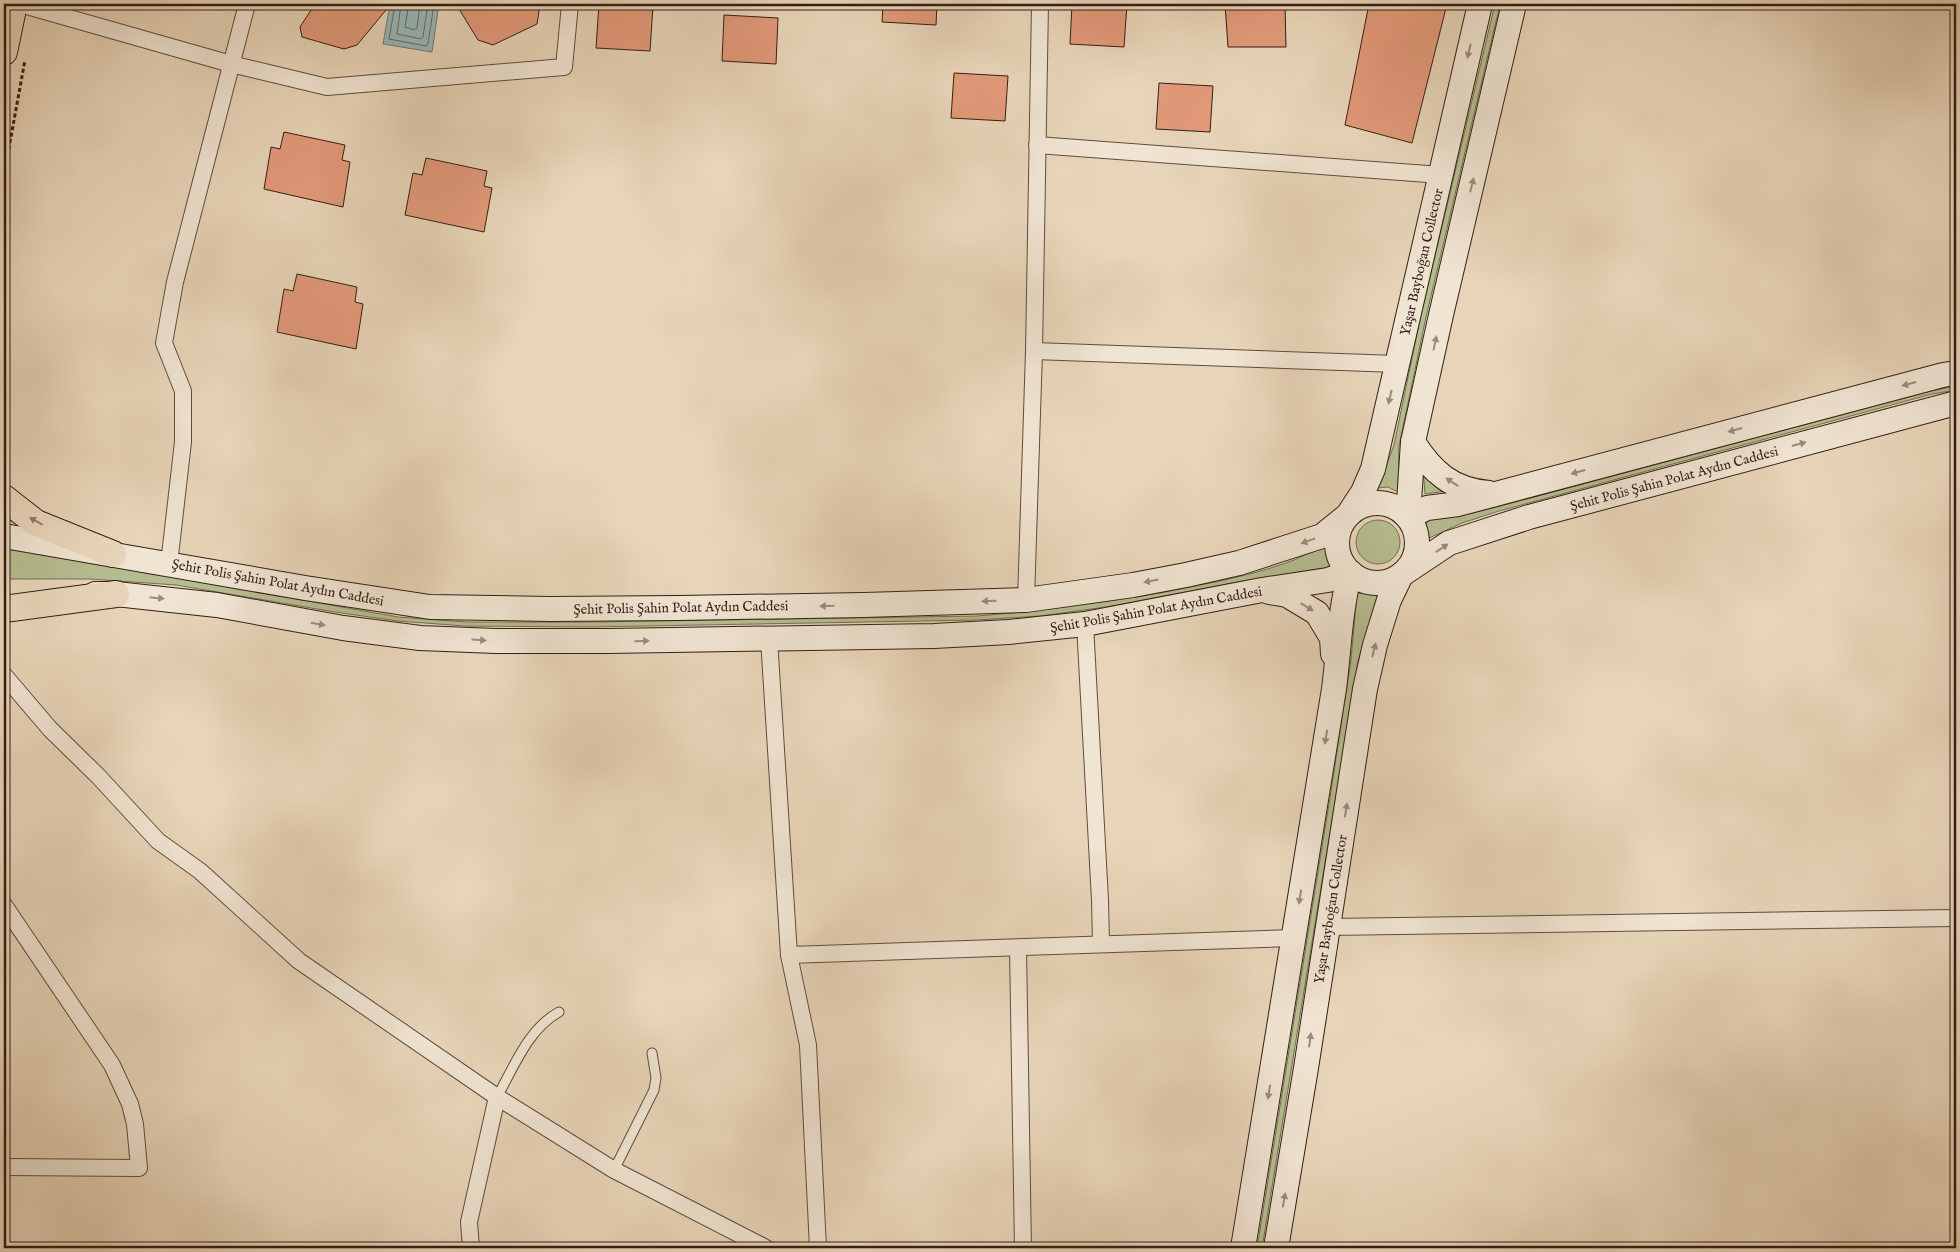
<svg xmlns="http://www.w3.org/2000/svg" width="1960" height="1252" font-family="'IM FELL English',serif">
	<rect width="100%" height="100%" fill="#e8d5b9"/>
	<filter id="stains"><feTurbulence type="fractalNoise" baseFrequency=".004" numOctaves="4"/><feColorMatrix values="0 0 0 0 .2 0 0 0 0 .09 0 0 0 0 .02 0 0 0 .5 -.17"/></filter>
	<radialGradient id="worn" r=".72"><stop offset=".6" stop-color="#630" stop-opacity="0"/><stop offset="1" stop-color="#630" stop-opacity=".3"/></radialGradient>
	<!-- green -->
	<g fill="#b5bd90" stroke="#746e52">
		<polygon points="1495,4 1500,4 1498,13 1426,317 1399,446 1398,492 1388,487 1378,488 1394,445 1421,315"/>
		<polygon points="1956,386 1956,390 1932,394 1499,511 1462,523 1427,539 1426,519 1460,516 1497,507 1931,391"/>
		<polygon points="1423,467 1453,490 1425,494"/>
		<circle cx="1378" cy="542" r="22"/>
		<path d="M1325,546l5,21 -87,14 -137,26 -66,9 -63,4 -388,7 -124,-1 -67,-5 -63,-9 -159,-27 -86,-6h-86v-32l394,70 68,5h123l388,-6c64,-5 126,-13 188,-24 40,-8 80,-15 118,-28 15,-5 28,-12 42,-18z"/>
		<polygon points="1357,593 1378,594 1358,661 1262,1248 1257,1248 1329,804 1351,660"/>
	</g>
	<!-- water -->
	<polygon fill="#99b7b7" stroke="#707a76" points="390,4 439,4 432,52 383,44"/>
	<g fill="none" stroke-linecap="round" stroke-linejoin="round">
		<!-- shore -->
		<g stroke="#666a66" stroke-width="1">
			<polyline points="395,4 389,39 426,46 428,44 434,4"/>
			<polyline points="401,4 397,34 421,39 423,37 428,4"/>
			<polyline points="409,4 405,27 414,30 417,28 420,4"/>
		</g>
	</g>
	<!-- building -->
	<g fill="#e39a7a" stroke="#331e14">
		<polygon points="315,4 391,4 357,45 344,49 302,37 300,27"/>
		<polygon points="456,4 535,4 539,11 537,24 493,45 478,40"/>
		<polygon points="599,4 653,6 650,51 596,48"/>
		<polygon points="883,4 937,4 936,25 882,22"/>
		<polygon points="1072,4 1127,4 1124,47 1070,44"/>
		<polygon points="1225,4 1285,4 1286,47 1228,47"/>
		<polygon points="1369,4 1447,4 1412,143 1345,125"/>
		<polygon points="724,15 778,18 776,64 722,61"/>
		<polygon points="954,73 1008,76 1005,121 951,118"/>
		<polygon points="1159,83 1213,86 1210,132 1156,129"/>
		<polygon points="284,132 345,145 342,160 350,162 343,207 264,189 271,147 280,149"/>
		<polygon points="426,158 487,171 484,186 492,188 484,232 405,215 413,173 422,175"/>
		<polygon points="297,274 357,287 355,302 363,304 356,349 277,332 284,289 293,291"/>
	</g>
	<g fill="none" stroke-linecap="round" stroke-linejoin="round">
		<!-- lane casing -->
		<g stroke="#604c3d" stroke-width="11">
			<g id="lane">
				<path d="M497,1097c17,-30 31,-68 62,-85"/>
				<polyline points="614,1170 654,1090 656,1078 652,1053"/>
			</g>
		</g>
		<!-- street casing -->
		<g stroke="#604c3d" stroke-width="18">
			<g id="street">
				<polyline points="20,4 231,64 327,87 564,67 570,4"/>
				<polyline points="1037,145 1441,175"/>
				<polyline points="1034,351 1397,364"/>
				<polyline points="169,564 183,442 183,391 164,343 175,282 247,4"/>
				<polyline points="1026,600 1034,351 1040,4"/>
				<polyline points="1085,624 1100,900 1101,943"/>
				<polyline points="769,639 789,955 808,1045 818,1248"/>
				<polyline points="4,675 50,729 98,776 158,841 200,871 299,961 497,1097 614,1170 766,1248"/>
				<polyline points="4,905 112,1065 130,1104 135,1124 139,1168 4,1167"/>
				<polyline points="1327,927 1956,918"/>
				<polyline points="1018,948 1023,1248"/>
				<polyline points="789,955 1293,938"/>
				<polyline points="471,1248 469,1222 497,1097"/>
			</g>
		</g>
		<!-- secondary casing -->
		<g stroke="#331e14" stroke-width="26">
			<g id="secondary">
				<path d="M1413,442c19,30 39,48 76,51"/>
				<circle cx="1377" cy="543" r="40"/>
				<polyline points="1408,517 1427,508 1458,504 1943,375 1956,373"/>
				<polyline points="1408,517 1413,442 1441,315 1514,4"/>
				<polyline points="4,536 305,588 430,607 551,609 679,608 864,605 1026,600 1133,585 1186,575 1239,563 1322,536 1348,515 1363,492 1373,469 1480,4"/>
				<polyline points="1269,592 1287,595 1317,613 1332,638 1333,654"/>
				<polyline points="95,594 116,594 217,605 343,628 420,638 496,641 609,641 934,636 1009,632 1085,624 1262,590 1328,580 1350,572"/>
				<path d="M1243,1248l91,-559c5,-39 6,-79 16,-117"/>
				<polyline points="1276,1248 1306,1068 1365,689 1375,645 1389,600 1401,575 1449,543 1529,517 1956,403"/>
			</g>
		</g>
		<!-- primary casing -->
		<g stroke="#331e14" stroke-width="28">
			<g id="primary">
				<polyline points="4,52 14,4"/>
				<polyline points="4,498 36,523 113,554"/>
				<polyline points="4,609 116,594"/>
			</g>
		</g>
		<!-- path -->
		<polyline stroke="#331e14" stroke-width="3" stroke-dasharray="4 2.5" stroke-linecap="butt" points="4,175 25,60"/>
		<!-- lane -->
		<use href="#lane" stroke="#f0e4d2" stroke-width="9"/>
		<!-- street -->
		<use href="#street" stroke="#f0e4d2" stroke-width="16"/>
		<!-- secondary -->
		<use href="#secondary" stroke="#f0e4d2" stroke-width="24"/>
		<!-- primary -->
		<use href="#primary" stroke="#e8d5b9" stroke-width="26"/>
	</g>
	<!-- one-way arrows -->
	<defs><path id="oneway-solid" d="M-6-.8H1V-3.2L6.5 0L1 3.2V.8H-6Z" transform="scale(1.25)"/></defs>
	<g fill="#9b8b7c">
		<use href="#oneway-solid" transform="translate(1469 51) rotate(103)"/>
		<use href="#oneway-solid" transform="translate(1472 185) rotate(-76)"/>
		<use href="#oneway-solid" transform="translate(1435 343) rotate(-78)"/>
		<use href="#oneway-solid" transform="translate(1909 384) rotate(165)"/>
		<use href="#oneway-solid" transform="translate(1390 397) rotate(103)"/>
		<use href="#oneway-solid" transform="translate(1735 430) rotate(165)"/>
		<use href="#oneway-solid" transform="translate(1799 444) rotate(-15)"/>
		<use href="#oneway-solid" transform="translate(1578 472) rotate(165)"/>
		<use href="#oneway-solid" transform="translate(1452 482) rotate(-146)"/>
		<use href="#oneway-solid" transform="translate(1308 541) rotate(160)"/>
		<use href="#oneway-solid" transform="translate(1442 548) rotate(-34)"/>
		<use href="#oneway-solid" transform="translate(1151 581) rotate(169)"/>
		<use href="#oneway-solid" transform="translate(157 598) rotate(6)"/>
		<use href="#oneway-solid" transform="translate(989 601) rotate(178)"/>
		<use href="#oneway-solid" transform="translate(827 606) rotate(179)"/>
		<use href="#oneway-solid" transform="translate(1307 607) rotate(31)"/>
		<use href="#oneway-solid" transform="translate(318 624) rotate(10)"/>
		<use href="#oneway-solid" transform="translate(479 640) rotate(3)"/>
		<use href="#oneway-solid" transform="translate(642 641) rotate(-1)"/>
		<use href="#oneway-solid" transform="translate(1374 650) rotate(-76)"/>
		<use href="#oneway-solid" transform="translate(1326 737) rotate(99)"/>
		<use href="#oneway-solid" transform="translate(1346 810) rotate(-81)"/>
		<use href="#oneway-solid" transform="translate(1300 897) rotate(99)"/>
		<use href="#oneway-solid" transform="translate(1310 1040) rotate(-82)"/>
		<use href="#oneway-solid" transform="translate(1269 1092) rotate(99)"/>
		<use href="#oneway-solid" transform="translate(1284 1200) rotate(-80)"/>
	</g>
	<use fill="#8e7a66" href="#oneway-solid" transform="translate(36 521) rotate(-150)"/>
	<g text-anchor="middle" stroke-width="4" stroke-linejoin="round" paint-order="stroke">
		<!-- street labels -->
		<g font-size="14" fill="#331e14" stroke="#f0e4d2">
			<text transform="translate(1421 262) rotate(-77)" y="5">Yaşar Bayboğan Collector</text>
			<text transform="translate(1674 478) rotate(-15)" y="5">Şehit Polis Şahin Polat Aydın Caddesi</text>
			<text transform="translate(278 582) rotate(10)" y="5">Şehit Polis Şahin Polat Aydın Caddesi</text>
			<text transform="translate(681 607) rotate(-1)" y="5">Şehit Polis Şahin Polat Aydın Caddesi</text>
			<text transform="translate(1156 609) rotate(-10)" y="5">Şehit Polis Şahin Polat Aydın Caddesi</text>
			<text transform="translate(1330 909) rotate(-81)" y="5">Yaşar Bayboğan Collector</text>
		</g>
	</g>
	<!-- margin -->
	<rect width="1960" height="1252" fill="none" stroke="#e8d5b9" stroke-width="20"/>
	<rect x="5" y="5" width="1950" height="1242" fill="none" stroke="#331e14" stroke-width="2.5"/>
	<rect x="10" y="10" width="1940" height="1232" fill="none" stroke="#331e14"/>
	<rect width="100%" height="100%" filter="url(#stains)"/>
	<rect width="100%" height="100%" fill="url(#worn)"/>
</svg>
